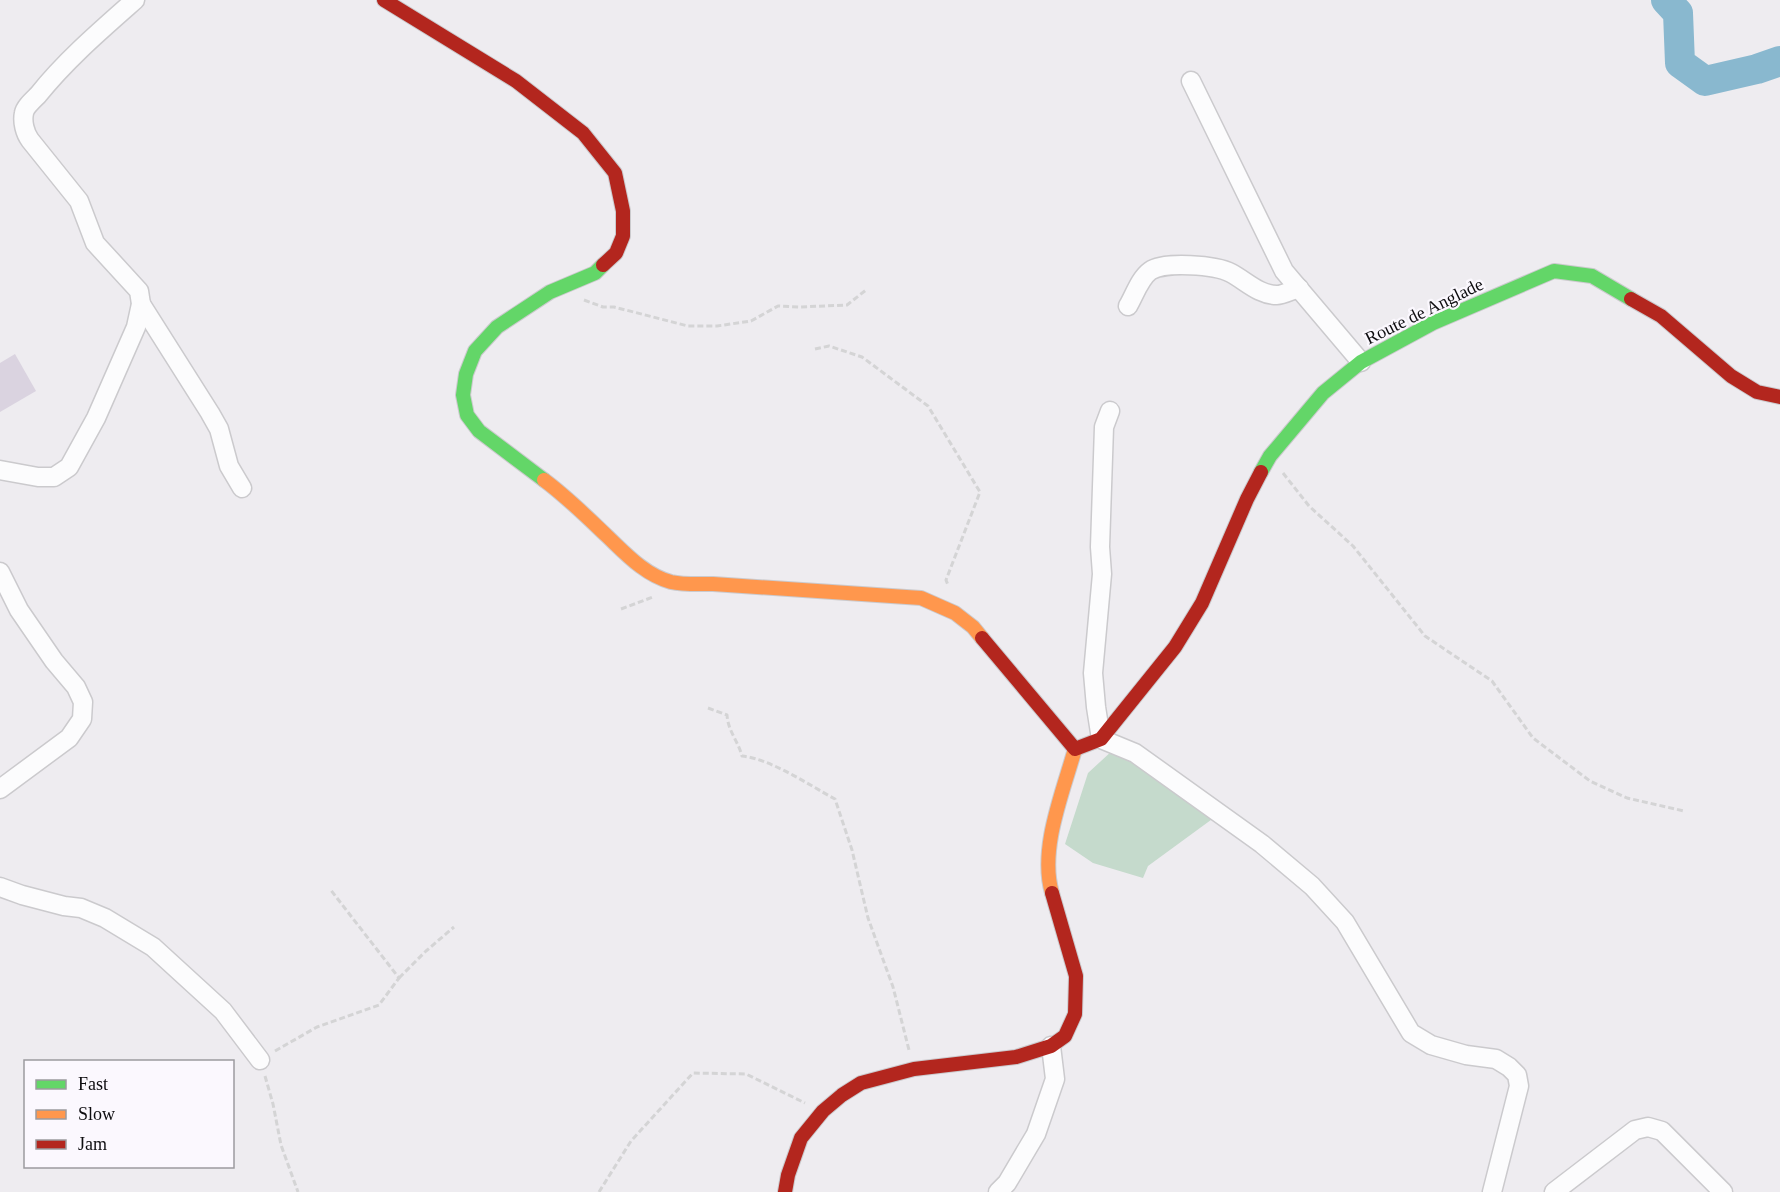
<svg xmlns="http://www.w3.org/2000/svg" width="1780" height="1192" font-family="'Times New Roman',serif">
	<rect width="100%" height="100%" fill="#eeecf0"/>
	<!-- green -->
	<polygon fill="#c5dacc" points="1122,748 1215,817 1148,866 1143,878 1093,863 1065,844 1088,773 1113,750"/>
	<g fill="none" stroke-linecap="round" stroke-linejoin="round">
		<!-- river -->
		<polyline stroke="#89b8cf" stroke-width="30" points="1666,0 1678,13 1680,63 1705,81 1757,69 1780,61"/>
	</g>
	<!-- building -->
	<polygon fill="#dad3e0" points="15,354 36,391 0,412 0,363"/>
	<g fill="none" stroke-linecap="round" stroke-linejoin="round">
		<!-- street casing -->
		<g stroke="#cbcacd" stroke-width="21">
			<g id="street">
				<polyline points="1191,81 1284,271 1361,362"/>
				<polyline points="141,304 210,413 219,429 229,466 242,488"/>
				<path d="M1128,306c6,-10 12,-28 22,-35 14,-10 66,-6 81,2 15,8 28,22 46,22 6,0 15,-5 22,-7"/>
				<polyline points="1110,411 1104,427 1100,547 1102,574 1093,673 1096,707 1101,739 1135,753 1262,844 1312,886 1345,922 1411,1033 1431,1045 1466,1055 1496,1059 1509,1067 1517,1075 1519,1086 1492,1192"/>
				<path d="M0,470l38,7h16l15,-10 27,-49 40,-91 5,-23 -2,-13 -44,-48 -16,-42 -49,-61c-5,-7 -8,-18 -6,-27 1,-6 9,-13 14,-18 28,-35 63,-65 97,-95"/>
				<polyline points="0,572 19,610 54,661 76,687 83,702 82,719 69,738 0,789"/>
				<polyline points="0,887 22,895 64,906 81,908 105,918 153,947 223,1011 260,1060"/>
				<polyline points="998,1192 1007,1183 1036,1134 1055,1079 1051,1046"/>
				<polyline points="1554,1192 1635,1130 1648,1127 1662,1131 1723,1192"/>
			</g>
		</g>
		<!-- fast casing -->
		<g stroke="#cbcacd" stroke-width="16">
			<g id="fast">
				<polyline points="1261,472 1270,456 1323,393 1361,362 1433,323 1554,271 1592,276 1631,299"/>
				<polyline points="544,480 479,431 467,415 463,395 466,374 475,351 497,327 550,292 595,273 603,265"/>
			</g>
		</g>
		<!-- slow casing -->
		<g stroke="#cbcacd" stroke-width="16">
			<g id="slow">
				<path d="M544,480c23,17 43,37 63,56 19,18 38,39 64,46 13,3 28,2 42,2l208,14 34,15 18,14 9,11"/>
				<path d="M1052,893c-13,-44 11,-101 23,-144"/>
			</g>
		</g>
		<!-- jam casing -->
		<g stroke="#cbcacd" stroke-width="16">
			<g id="jam">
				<polyline points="384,0 516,81 583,133 615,173 623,211 623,236 616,253 603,265"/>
				<polyline points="1631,299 1661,316 1731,376 1757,392 1780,397"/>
				<polyline points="982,638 1075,749 1101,739 1175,647 1202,603 1247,499 1261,472"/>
				<polyline points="785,1192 788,1175 801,1138 823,1111 842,1095 861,1083 914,1069 1016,1057 1051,1046 1065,1036 1075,1014 1076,976 1052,893"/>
			</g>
		</g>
		<!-- path -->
		<g stroke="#d4d4d5" stroke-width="3" stroke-dasharray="6 3" stroke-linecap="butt">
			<polyline points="584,300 603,307 614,307 688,326 717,326 751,321 778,306 799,307 847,305 866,290"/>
			<polyline points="815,349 829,346 862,357 928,406 980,492 946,580 948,585"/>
			<polyline points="1283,473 1309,506 1353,546 1425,636 1492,681 1533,738 1590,781 1627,798 1684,811"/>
			<polyline points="621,609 653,597"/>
			<path d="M708,708l19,7c1,16 11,26 15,41 29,3 67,29 93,43l17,51 16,68 25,69 16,63"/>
			<polyline points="399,978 426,951 454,927"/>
			<polyline points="275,1051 317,1027 379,1005 399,978 330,889"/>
			<polyline points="265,1076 273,1104 281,1145 298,1192"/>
			<polyline points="599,1192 631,1141 693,1073 746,1074 805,1103"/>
		</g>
		<!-- street -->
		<use href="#street" stroke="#fcfcfd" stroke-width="18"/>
		<!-- fast -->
		<use href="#fast" stroke="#63d668" stroke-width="14"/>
		<!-- slow -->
		<use href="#slow" stroke="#ff974d" stroke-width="14"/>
		<!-- jam -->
		<use href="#jam" stroke="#b3261e" stroke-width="14"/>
	</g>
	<g text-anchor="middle" stroke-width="4.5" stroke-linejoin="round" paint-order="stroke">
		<!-- street labels -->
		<g font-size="18" fill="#0e0d10" stroke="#fbf8fe">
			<text transform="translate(1424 311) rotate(-26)" y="6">Route de Anglade</text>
		</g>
	</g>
	<!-- legend -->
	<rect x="24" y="1060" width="210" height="108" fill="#fbf8fe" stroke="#9c9a9f" stroke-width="1.5"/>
	<rect x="36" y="1080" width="30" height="9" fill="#63d668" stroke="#9c9a9f" stroke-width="1.5"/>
	<text x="78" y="1090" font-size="18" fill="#0e0d10">Fast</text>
	<rect x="36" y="1110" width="30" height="9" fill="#ff974d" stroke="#9c9a9f" stroke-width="1.5"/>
	<text x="78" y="1120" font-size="18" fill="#0e0d10">Slow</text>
	<rect x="36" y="1140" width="30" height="9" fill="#b3261e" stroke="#9c9a9f" stroke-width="1.5"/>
	<text x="78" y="1150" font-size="18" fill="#0e0d10">Jam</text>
</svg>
